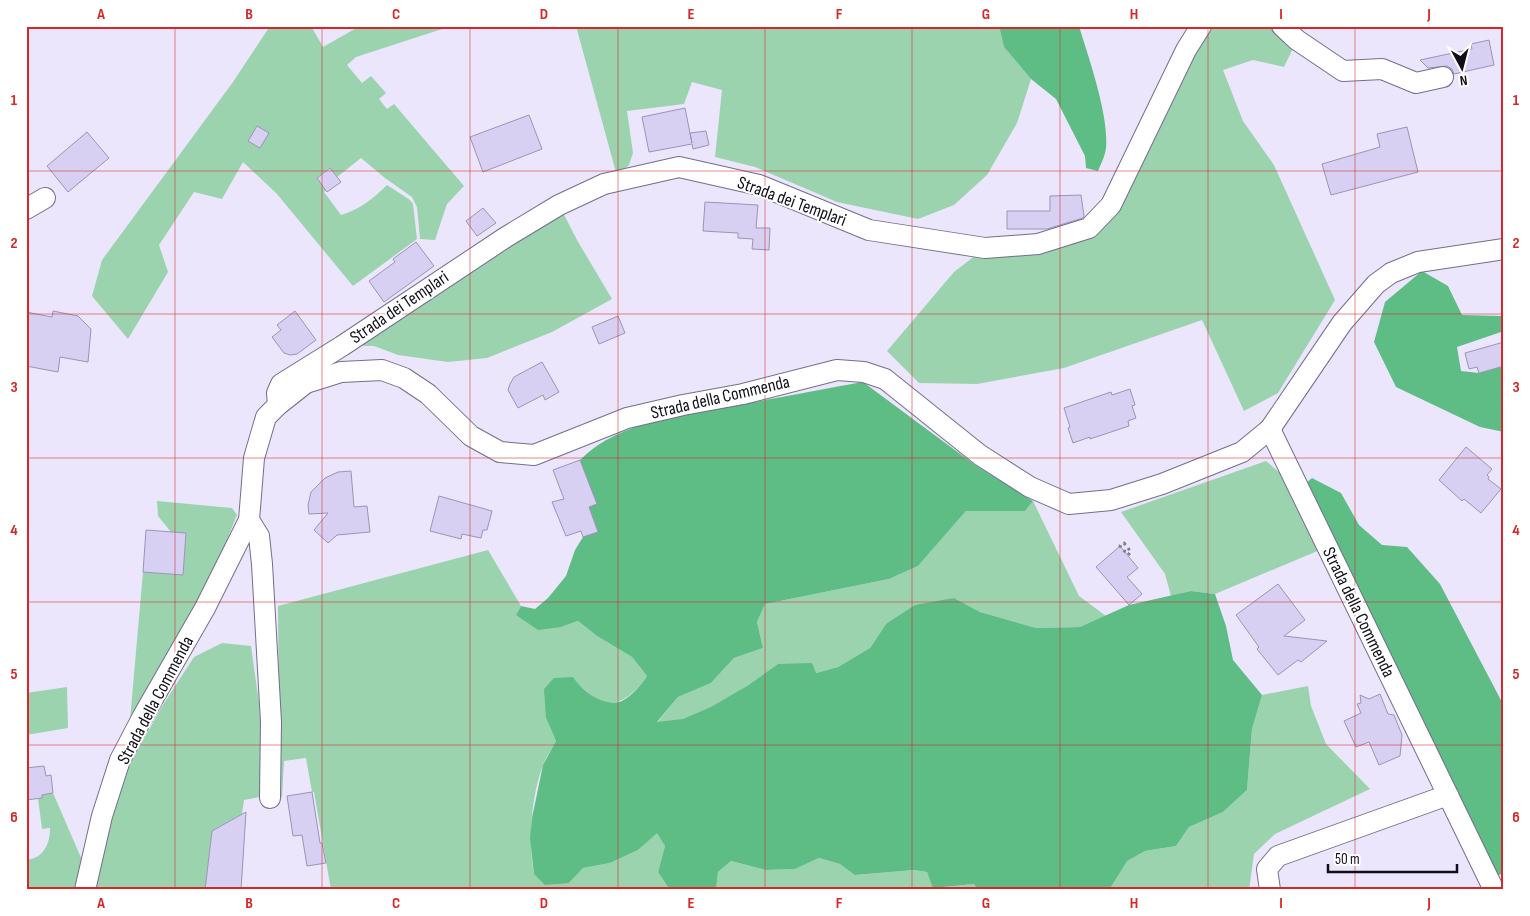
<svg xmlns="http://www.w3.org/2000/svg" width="1530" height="916" font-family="'Sofia Sans Condensed',sans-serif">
	<rect width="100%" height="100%" fill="#ebe6fb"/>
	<!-- green -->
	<g fill="#9bd3af">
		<path d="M270,26h41l12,21 37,-21h96l-17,4 -83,27 -9,8 15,18 9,-7 15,17 -7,6 8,10 7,-5 70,82 -17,18 -12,36 -15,-1 -3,-32 -5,-10 -27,-19 -24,-20 -24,19 -8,-9 -12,10 9,12 -2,2 17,23c18,-5 33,-17 46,-30l23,15 3,4 4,35 -64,47 -76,-92 -34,-32 -21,37 -28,-7 -35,53 9,27 -40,67 -36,-43 10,-36 131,-178z"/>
		<polygon points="576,26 999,26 1004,47 1031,79 1017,123 987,175 954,205 918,219 837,202 755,167 715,157 722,90 692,82 684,104 627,111 633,153 629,165 617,176"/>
		<polygon points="1201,26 1282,26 1297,40 1284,67 1253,60 1223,70 1243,121 1274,165 1335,300 1278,393 1244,411 1202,320 1064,368 977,384 919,383 887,351 954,272 985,248 1089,228"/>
		<polygon points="559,205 577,240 612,299 552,332 487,358 448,362 398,355 374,346 342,346"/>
		<polygon points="1266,461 1299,489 1327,547 1215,594 1191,591 1171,596 1165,574 1121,512"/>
		<polygon points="157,501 232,508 237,515 202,601 130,720 143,572 183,575 186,533 171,532 158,516"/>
		<path d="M1033,501l46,95 27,20 -26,11 -44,1 -56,-16 -26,-14 -68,26 -16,24 -32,19 -22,6 -38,-9c-29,21 -60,44 -94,55 -8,3 -19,3 -27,4l21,-26 33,-14 23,-25 29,-10 -6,-26 8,-18 124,-25 29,-13 48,-55h59z"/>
		<path d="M488,550l33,56 -5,9 45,12 17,-6 19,15 35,21 15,19c-10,14 -25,31 -45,26 -8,-3 -16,-12 -23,-16l-33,32 10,23c-4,8 -10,16 -13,24 -12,32 -15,75 -9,109l35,9 14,-15 27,-5 28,-13 19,-18 8,14 -7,26 12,18h-339l-17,-98h-2l-6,-34 -22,3 -2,36 -8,1 5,-60 -1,-132z"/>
		<polygon points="222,643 251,646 259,703 265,796 244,800 242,814 212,831 205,890 93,890 114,807 130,764 161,708 194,657"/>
		<polygon points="1308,686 1311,706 1326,744 1370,789 1275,834 1254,854 1249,890 1109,890 1126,861 1145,851 1176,846 1189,827 1223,812 1247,790 1252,729 1262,695"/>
		<polygon points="67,687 68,728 26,735 26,693"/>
		<path d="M53,793l29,67 -6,30h-50v-30c18,-2 24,-16 24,-32l-8,1 -4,-31h4v-3z"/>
		<polygon points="819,858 840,864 856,875 914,870 927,872 934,888 974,884 978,890 716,890 718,872 731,861 766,870 795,869"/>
	</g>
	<!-- forest -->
	<g fill="#5ebc85">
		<path d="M999,26h80c10,33 30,89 27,122 -1,8 -5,16 -8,23l-12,-3 -1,-12 -29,-57 -25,-20 -27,-32z"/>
		<polygon points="1422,271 1448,286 1462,315 1501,316 1504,331 1457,347 1461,371 1479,373 1504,366 1504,432 1480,427 1396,387 1374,342 1385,302"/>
		<path d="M863,382l112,83 58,36 -8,10h-59l-48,55 -29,13 -124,25 -8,18 6,26 -29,10 -23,25 -33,14 -21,25 26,-3 28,-12 36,-21 31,-22 34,-1 4,10 22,-6 32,-19 16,-24 29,-19 39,-7 26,14 56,16 44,-1 49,-22 62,-14 24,3 11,32 7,34 29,35 -10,34 -5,61 -24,22 -34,15 -13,19 -31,5 -18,10 -18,29h-131l-4,-6 -41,4 -6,-16 -13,-2 -59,5 -15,-11 -21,-6 -24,11 -29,1 -35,-9 -13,11 -2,18h-46l-12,-18 7,-26 -8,-13 -19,17 -28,13 -27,5 -14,15 -24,2 -11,-11 -4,-36 2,-20 11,-53 13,-24 -10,-23 -2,-29 10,-11 19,-1c9,14 31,31 49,24 10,-5 19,-16 25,-25l-15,-19 -35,-21 -19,-15 -17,6 -23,3 -22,-15 5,-9 14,3 13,-11 18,-22 9,-26 8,-13 15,-5 -9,-25 7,-3 -16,-44c39,-40 110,-46 163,-56 40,-7 80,-15 120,-22z"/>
		<polygon points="1312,478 1341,493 1359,525 1382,545 1407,547 1440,584 1504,706 1504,873 1489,879 1299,489"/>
	</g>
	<!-- building -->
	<g fill="#d8d0f2" stroke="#9c94b5">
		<polygon points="1489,40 1494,65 1454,74 1452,69 1447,66 1428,68 1420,60 1472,49 1471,44"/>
		<polygon points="685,108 692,143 690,133 706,131 709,145 693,149 692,144 649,152 642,117"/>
		<polygon points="529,115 542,149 483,172 470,137"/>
		<polygon points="257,126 269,133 260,148 248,141"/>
		<polygon points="1407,127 1418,172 1331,195 1322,164 1380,147 1377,134"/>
		<polygon points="87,132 109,158 68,192 47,166"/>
		<polygon points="330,168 341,182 327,192 317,178"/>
		<polygon points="1081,195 1084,216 1083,218 1047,229 1007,229 1007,211 1050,211 1050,196"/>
		<polygon points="705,202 758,205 756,228 770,228 769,250 752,249 753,239 738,238 738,233 703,231"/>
		<polygon points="483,208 496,223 477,236 466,221"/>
		<polygon points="416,242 434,266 384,302 369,281 395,262 393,259"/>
		<polygon points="53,311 78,316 91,329 88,362 60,357 58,372 26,366 26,312 52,317"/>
		<polygon points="295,311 316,340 297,354 290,355 284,353 272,337 281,330 277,325"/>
		<polygon points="618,316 625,333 599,344 592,327"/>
		<polygon points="1504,342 1504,366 1479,373 1477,367 1469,369 1465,353"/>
		<polygon points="542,362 559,392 545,400 543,395 518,408 508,390 510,384 514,377"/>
		<polygon points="1130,389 1135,405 1132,406 1136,418 1128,421 1129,426 1090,439 1090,437 1073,443 1068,428 1070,427 1064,408 1111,392 1112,395"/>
		<polygon points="1466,447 1492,469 1487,475 1489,477 1488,479 1501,489 1481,513 1464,499 1462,501 1439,480"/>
		<polygon points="580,460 597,504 589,507 598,532 583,537 581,531 566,536 552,502 564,499 553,470"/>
		<polygon points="351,471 354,507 367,506 370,532 337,535 328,543 314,530 328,513 309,514 308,505 311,492 325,478 338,472"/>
		<polygon points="439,496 492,511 487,530 483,530 481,538 462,534 461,539 430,531"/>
		<polygon points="146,530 186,533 183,575 143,572"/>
		<polygon points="1120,546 1138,568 1127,577 1142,594 1129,605 1096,567"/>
		<polygon points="1278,584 1305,620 1284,636 1327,641 1301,662 1298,660 1278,675 1257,649 1259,647 1236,615"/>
		<polygon points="1380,694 1388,714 1394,715 1402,735 1400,756 1379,765 1369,742 1356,747 1344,721 1361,713 1357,704 1361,703 1360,695 1369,699"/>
		<polygon points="44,766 46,776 51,775 53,793 42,795 42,798 26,800 26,768"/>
		<polygon points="312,792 320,843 322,843 326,863 307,866 302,835 293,836 287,796"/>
		<polygon points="246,812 241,890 205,890 212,831"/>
	</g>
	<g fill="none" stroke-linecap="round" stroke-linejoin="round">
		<!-- street casing -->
		<g stroke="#756d8c" stroke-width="22">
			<g id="street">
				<polyline points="1282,26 1297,40 1343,71 1382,69 1416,83 1443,77"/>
				<polyline points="26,209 45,198"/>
				<polyline points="278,405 277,393 281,384 342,346 506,237 559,205 604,184 679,167 759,185 869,230 985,248 1038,244 1089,228 1111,205 1186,50 1201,26"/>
				<polyline points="1270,429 1494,890"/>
				<polyline points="249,520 259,536 262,564 271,722 270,798"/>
				<polyline points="85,890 102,816 120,760 143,716 205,608 249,520 254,458 266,417 278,405 306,383 341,372 382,370 404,378 428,394 471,436 500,452 534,455 627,418 683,405 743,394 837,370 864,372 885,379 980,455 1030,487 1069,504 1111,500 1162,484 1242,452 1270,429 1342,323 1376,284 1391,273 1418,262 1504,249"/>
				<polyline points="1270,890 1267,869 1278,856 1448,795"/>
			</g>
		</g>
		<!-- path -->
		<g stroke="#7f7b8b" stroke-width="3" stroke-dasharray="2.5 4" stroke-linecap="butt">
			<polyline points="1504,89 1502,91 1504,93"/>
			<polygon points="1124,543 1131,552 1128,555 1120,546"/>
		</g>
		<!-- street -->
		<use href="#street" stroke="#fff" stroke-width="20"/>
	</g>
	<!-- grid -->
	<path fill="none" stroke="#d62828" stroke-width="1" stroke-opacity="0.55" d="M175,26v864M322,26v864M470,26v864M618,26v864M765,26v864M912,26v864M1060,26v864M1208,26v864M1355,26v864M26,171h1478M26,314h1478M26,458h1478M26,602h1478M26,745h1478"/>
	<g text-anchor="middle" stroke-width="4" stroke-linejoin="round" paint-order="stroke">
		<!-- street labels -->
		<g font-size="18" fill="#110e19" stroke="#fff">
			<text transform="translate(792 201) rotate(20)" y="6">Strada dei Templari</text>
			<text transform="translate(399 307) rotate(-34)" y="6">Strada dei Templari</text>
			<text transform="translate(720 397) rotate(-13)" y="6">Strada della Commenda</text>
			<text transform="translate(1359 612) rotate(64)" y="6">Strada della Commenda</text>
			<text transform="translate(155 700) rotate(-62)" y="6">Strada della Commenda</text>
		</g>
	</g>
	<!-- border -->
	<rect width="1530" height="916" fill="none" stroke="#ffffff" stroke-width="55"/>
	<!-- north arrow -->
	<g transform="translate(1462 68) rotate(173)" stroke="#ffffff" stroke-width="4" paint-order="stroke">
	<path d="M0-4L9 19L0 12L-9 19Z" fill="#110e19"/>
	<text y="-8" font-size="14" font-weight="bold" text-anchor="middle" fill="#110e19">N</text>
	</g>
	<!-- scale -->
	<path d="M1328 864v8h129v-8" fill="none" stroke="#110e19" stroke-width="2.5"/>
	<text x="1335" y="864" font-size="15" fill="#110e19" stroke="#ffffff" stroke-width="4" paint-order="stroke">50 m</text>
	<rect x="28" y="28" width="1474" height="860" fill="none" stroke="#d62828" stroke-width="2"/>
	<g font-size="16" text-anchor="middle" font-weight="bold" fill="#d62828">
		<text x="101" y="19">A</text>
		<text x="249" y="19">B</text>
		<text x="396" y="19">C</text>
		<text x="544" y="19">D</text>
		<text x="691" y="19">E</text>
		<text x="839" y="19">F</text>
		<text x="986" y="19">G</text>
		<text x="1134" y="19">H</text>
		<text x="1281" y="19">I</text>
		<text x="1429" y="19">J</text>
		<text x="14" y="105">1</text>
		<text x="1516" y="105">1</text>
		<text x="14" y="248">2</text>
		<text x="1516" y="248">2</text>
		<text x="14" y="392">3</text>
		<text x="1516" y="392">3</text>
		<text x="14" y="535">4</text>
		<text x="1516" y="535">4</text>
		<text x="14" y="679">5</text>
		<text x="1516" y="679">5</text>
		<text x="14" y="822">6</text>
		<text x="1516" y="822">6</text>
		<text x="101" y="908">A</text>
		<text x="249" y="908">B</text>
		<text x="396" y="908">C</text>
		<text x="544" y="908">D</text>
		<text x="691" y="908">E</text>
		<text x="839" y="908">F</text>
		<text x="986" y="908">G</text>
		<text x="1134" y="908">H</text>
		<text x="1281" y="908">I</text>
		<text x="1429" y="908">J</text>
	</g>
</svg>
